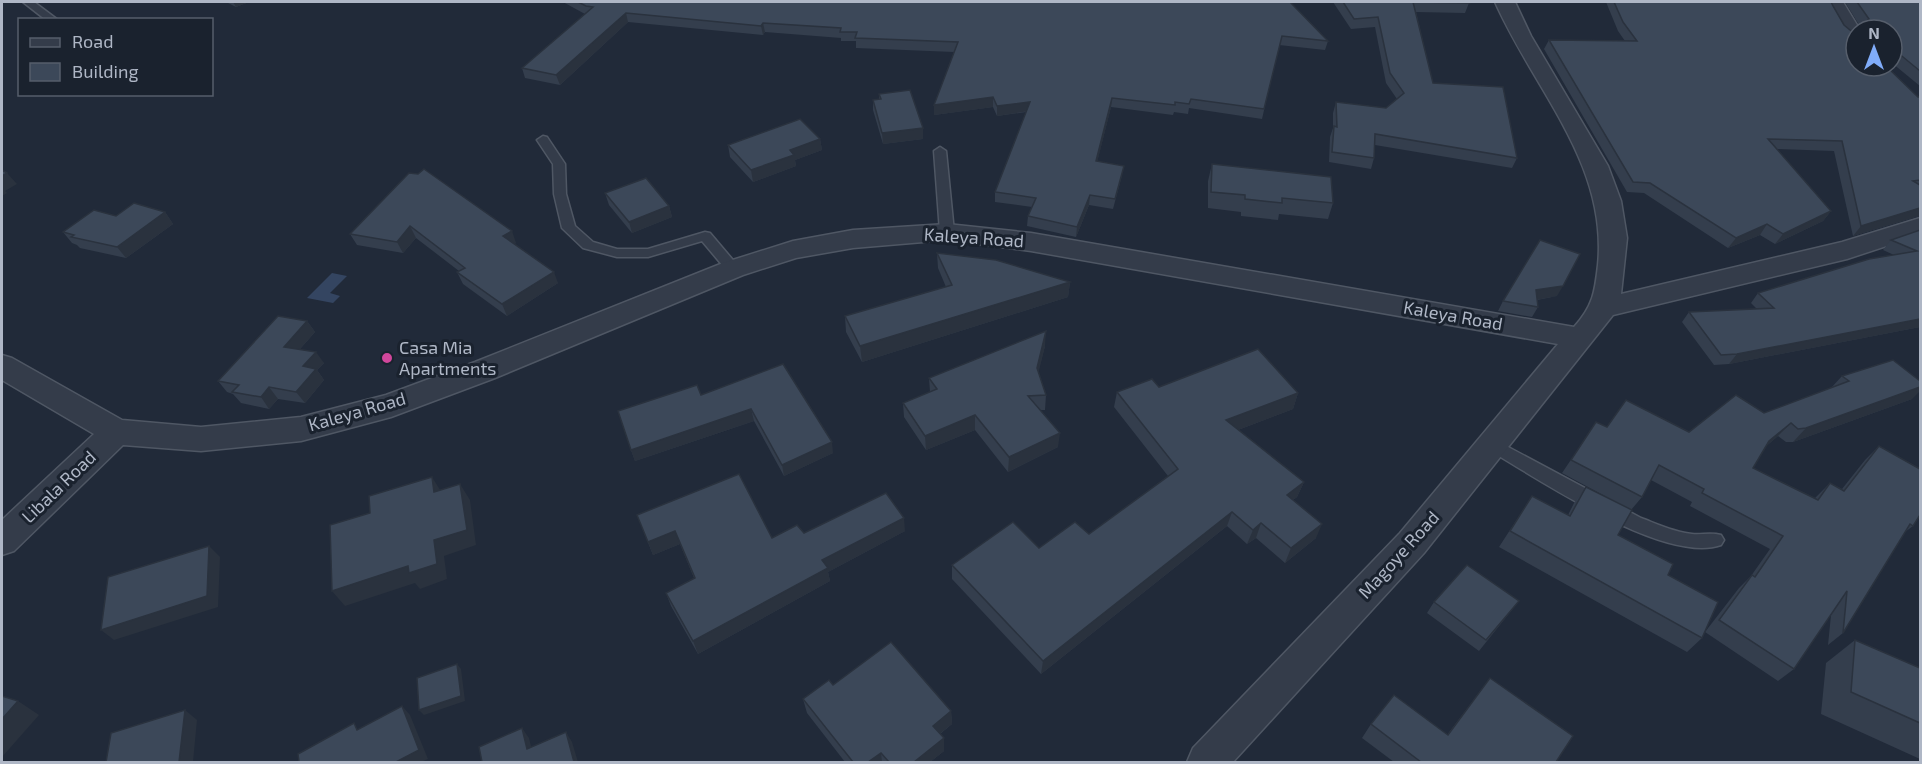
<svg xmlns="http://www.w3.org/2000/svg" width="1922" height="764" font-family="'Exo 2',sans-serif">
	<rect width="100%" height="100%" fill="#212a39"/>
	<!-- water -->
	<polygon fill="#344561" points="332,273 347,276 330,293 340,296 333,303 307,298"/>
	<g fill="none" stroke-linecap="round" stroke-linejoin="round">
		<!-- service casing -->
		<g stroke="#4f5764" stroke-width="3">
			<g id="service">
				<polygon points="23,2 34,2 58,20 46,20"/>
				<polygon points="543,136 547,137 565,164 566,194 575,226 593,242 617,249 648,249 705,232 710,233 738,266 740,269 738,272 728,272 702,241 648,257 617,257 583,248 562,228 554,194 553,164 537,140"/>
				<polygon points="940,147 946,151 954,232 947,236 940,232 934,151"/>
				<path d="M1493,439l148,79c16,6 33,14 51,16 10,1 19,-2 29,1l3,5 -3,5c-57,20 -183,-67 -234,-96l-2,-4 2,-4z"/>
			</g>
		</g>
		<!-- minor casing -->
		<g stroke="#4f5764" stroke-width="3">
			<g id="minor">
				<path d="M1495,2h20l16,34 77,130 13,35 6,37 -6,56 221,-52 78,-24v17l-73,24 -234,56 -189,238 -191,209h-46l6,-14 207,-215 158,-189 -527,-93 -84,-11 -94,8 -57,10 -53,17 -248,103 -104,39 -90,24 -100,10 -78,-6 -109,106 -12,4v-35l92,-86 -92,-54v-25l10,3 110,62 79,7 100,-10 85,-22 89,-33 248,-99 70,-22 60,-11 94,-6 84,9 543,94c19,-21 21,-35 24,-62 10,-102 -64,-175 -103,-263z"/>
				<path d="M1823,2h20l17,28h-4v15c-18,-4 -26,-28 -33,-43z"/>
			</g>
		</g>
		<!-- service -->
		<use href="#service" fill="#343c4a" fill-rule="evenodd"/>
		<!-- minor -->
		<use href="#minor" fill="#343c4a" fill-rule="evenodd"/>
	</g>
	<!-- wall -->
	<g fill="#343e4d">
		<polygon points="226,2 249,2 236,7"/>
		<polygon points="563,2 1290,2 1328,41 1325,50 1279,45 1262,119 1189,108 1188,114 1174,112 1173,115 1111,107 1097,162 1122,175 1113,209 1089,205 1076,237 1027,226 1028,216 1032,207 995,202 995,192 1026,112 997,116 993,107 934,115 934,105 954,52 856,48 856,41 841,41 841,38 765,32 763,35 628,22 560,85 525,78 522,68 585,14"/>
		<polygon points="1333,2 1468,2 1469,3 1465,13 1416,12 1433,83 1517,158 1512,168 1375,145 1374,158 1371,169 1329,162 1330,137 1333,128 1333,113 1336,102 1386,108 1397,99 1386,83 1375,27 1351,29"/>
		<polygon points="1606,2 1831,2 1856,66 1920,97 1920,217 1919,216 1853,236 1834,151 1777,149 1831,211 1823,221 1775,244 1760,235 1728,248 1644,193 1627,192 1544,49 1549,40 1625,41 1618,31"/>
		<polygon points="1845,2 1920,2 1920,86 1892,63 1892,30 1860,30 1861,28"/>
		<polygon points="879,94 923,139 883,144 873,110 873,100 879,99"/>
		<polygon points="820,139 822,150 795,160 796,166 753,182 730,157 728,145"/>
		<polygon points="1212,164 1333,203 1328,219 1279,214 1278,220 1241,216 1241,212 1208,208 1208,181"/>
		<polygon points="409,173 516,243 514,244 558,283 507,316 463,284 457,272 459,271 416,238 403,253 357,245 350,234"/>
		<polygon points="605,193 669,206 672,217 632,233 609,205"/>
		<polygon points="165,212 173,224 126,258 80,248 77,245 72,243 63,232 116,216"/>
		<polygon points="1920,230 1920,327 1729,364 1714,365 1682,322 1689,312 1757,309 1751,303 1758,293 1894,255 1883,250 1891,240"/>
		<polygon points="937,253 1070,282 1068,297 862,362 846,332 845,316 946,287 938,268"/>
		<polygon points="1557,296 1537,300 1538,307 1532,317 1498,311 1503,301"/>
		<polygon points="307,321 315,332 300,349 324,363 317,370 324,380 305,403 278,399 269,409 241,403 233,394 227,392 218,381"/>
		<polygon points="1045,346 1038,372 1046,395 1045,410 1040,410 1058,447 1008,472 975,430 926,450 904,417 903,403 930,392 929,378"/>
		<polygon points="783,364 833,453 784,476 754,421 635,461 631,450 701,395"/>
		<polygon points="1842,376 1912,399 1793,442 1786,442 1778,436 1765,447 1753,468 1815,498 1830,483 1842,489 1865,460 1879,446 1913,526 1905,532 1843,633 1828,645 1831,615 1794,669 1778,681 1705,632 1739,588 1751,576 1770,549 1690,506 1692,502 1651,480 1642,497 1631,510 1618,535 1668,575 1702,638 1687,652 1499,547 1532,496 1568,515 1574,503 1586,487 1625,507 1562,473 1587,436 1607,427 1689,432 1764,413 1831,388"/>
		<polygon points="1159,387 1298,393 1293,409 1238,430 1304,482 1297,497 1293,500 1316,538 1285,563 1256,538 1247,544 1227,526 1041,674 952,579 952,565 1039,548 1089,534 1168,476 1114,407 1117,392"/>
		<polygon points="637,515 772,538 804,533 905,531 828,572 830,581 698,654 671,606 666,593 694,578 680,544 653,555"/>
		<polygon points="1519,601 1479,651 1427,613 1434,602"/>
		<polygon points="1855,640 1920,668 1920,759 1821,714 1826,663"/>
		<polygon points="1490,678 1556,762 1394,762 1362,738 1371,724 1447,735"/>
		<polygon points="833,685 951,711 952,724 940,734 944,738 944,751 930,762 845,762 807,713 803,699"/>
	</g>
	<!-- shaded-wall -->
	<g fill="#2a323e">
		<polygon points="233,2 249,2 236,7"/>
		<polygon points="626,13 628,22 560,85 556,75"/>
		<polygon points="763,23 765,32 763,35 761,26"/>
		<polygon points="993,97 993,107 934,115 934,105"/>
		<polygon points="1112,98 1111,107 1095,171 1096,161"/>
		<polygon points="1030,102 1029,111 997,116 997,106"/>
		<polygon points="923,128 923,139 883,144 882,133"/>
		<polygon points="820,139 822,150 795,160 796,166 753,182 751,170 790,150"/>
		<polygon points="7,173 17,184 5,191 7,193 2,196 2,176"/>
		<polygon points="1090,195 1089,205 1076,237 1077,227"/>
		<polygon points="669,206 672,217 632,233 629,222"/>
		<polygon points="1920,208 1920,214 1919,216 1853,236 1861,226"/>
		<polygon points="1831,211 1823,221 1775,244 1783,234"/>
		<polygon points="165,212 173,224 126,258 117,247"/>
		<polygon points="1767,224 1760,235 1728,248 1736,238"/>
		<polygon points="410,226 416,238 403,253 397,242"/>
		<polygon points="512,231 516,243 508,248 503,236"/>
		<polygon points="554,272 558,283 507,316 502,304"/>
		<polygon points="1070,282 1068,297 862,362 860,346"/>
		<polygon points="1563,286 1557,296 1530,301 1536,290"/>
		<polygon points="1920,319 1920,327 1729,364 1737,354"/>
		<polygon points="307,321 315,332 292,358 284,347"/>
		<polygon points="1046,331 1045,346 1036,383 1037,368"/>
		<polygon points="316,352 324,363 317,370 324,380 305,403 296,392 303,366"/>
		<polygon points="269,387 278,399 269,409 261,397"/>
		<polygon points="1920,387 1920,391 1912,399 1793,442 1806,428"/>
		<polygon points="1298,393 1293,409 1222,436 1226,420"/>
		<polygon points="751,409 754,421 635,461 631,450"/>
		<polygon points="975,415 975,430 926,450 925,436"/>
		<polygon points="1791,423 1778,436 1756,455 1769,441"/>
		<polygon points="1060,433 1058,447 1008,472 1009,457"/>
		<polygon points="832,442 833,453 784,476 782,465"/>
		<polygon points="432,477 442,493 434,492"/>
		<polygon points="1304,482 1297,497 1281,509 1287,495"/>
		<polygon points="460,484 470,500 476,545 444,556 447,579 420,589 415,583 345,606 332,591 434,540"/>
		<polygon points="1232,512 1227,526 1041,674 1043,661"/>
		<polygon points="904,518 905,531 828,572 830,581 698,654 693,641 822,560"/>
		<polygon points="1261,523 1256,538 1247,544 1253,530"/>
		<polygon points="1322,524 1316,538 1285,563 1291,548"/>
		<polygon points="675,531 680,544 653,555 648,542"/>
		<polygon points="209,546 220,557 218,607 114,640 101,630"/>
		<polygon points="457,664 461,669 465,701 424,715 419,710"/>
		<polygon points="18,701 39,715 2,757 2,719"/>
		<polygon points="402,706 410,715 428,759 421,762 396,762"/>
		<polygon points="185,710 197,720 193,762 179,762"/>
		<polygon points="951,711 952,724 933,739 933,726"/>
		<polygon points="522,728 529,738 534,758 527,749"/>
		<polygon points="566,732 572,742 578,762 574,762"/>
		<polygon points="944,738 944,751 930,762 914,762"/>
		<polygon points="881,753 882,762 868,762"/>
	</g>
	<!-- building -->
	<g fill="#3c4859" stroke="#2a323e" stroke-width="1.5">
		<polygon points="578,2 1290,2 1328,41 1282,36 1264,109 1191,99 1189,104 1175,102 1175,105 1112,98 1096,161 1124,166 1115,199 1090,195 1077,227 1028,216 1036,198 995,192 1030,102 997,106 993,97 934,105 958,42 855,38 857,32 840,32 841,28 763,23 761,26 626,13 556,75 522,68 593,7 586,6"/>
		<polygon points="1343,2 1413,2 1433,83 1503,87 1517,158 1375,134 1374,158 1332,152 1334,126 1337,127 1336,102 1386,108 1404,93 1390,73 1378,17 1354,19"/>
		<polygon points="1414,2 1468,2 1469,3"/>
		<polygon points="1614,2 1831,2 1833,6 1844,25 1856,35 1856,66 1886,66 1918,97 1920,97 1920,180 1913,181 1920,185 1920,208 1861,226 1842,141 1768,139 1831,211 1783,234 1767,224 1736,238 1650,183 1633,182 1549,40 1637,41 1623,22"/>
		<polygon points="1857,2 1920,2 1920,71 1897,52 1897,54 1892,55 1892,30 1864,30 1865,23 1869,19"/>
		<polygon points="910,90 923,128 882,133 873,100 881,99 879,94"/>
		<polygon points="800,119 820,139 790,150 794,155 751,170 728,145"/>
		<polygon points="1212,164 1331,177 1333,203 1282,198 1282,203 1245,199 1245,195 1211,192"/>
		<polygon points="424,169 512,231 503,236 554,272 502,304 457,272 465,268 410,226 397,242 350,234 409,173 418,174"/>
		<polygon points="2,170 7,173 2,176"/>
		<polygon points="646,178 669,206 629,222 605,193"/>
		<polygon points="134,203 165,212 117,247 71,237 74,235 63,232 94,210 116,216"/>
		<polygon points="1920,230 1920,319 1737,354 1721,355 1689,312 1774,308 1758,293 1869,259 1917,251 1891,240"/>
		<polygon points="1540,240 1580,254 1563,286 1536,290 1538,307 1503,301"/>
		<polygon points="937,253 996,260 1070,282 860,346 845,316 952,285"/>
		<polygon points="278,316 307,321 284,347 316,352 303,366 316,369 296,392 269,387 261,397 232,392 239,385 218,381"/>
		<polygon points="1046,331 1037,368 1046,395 1028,396 1060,433 1009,457 975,415 925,436 903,403 937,389 929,378"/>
		<polygon points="1258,349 1298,393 1226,420 1304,482 1287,495 1322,524 1291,548 1261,523 1253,530 1232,512 1043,661 952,565 1013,522 1039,548 1075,522 1089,534 1178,469 1117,392 1152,379 1159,387"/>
		<polygon points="1893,360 1920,381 1920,387 1806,428 1798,429 1791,423 1769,441 1753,468 1818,500 1830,483 1844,491 1879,446 1920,469 1920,515 1913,526 1910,524 1843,633 1847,591 1794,669 1719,620 1752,575 1755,577 1783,536 1702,493 1704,489 1659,465 1642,497 1571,460 1596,422 1607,427 1626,400 1689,432 1736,395 1764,413 1849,381 1842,376"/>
		<polygon points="783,364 832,442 782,465 751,409 631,450 618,411 697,385 701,395"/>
		<polygon points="739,474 772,538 797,525 804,533 886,493 904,518 822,560 828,568 693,641 666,593 695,578 675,531 648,542 637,515"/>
		<polygon points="432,477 434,492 460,484 467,530 434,540 437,564 409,573 408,566 332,591 330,525 370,513 369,496"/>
		<polygon points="1586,487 1632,510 1618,535 1673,564 1668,575 1718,602 1702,638 1510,531 1532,496 1570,516"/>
		<polygon points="209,546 207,596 101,630 108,577"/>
		<polygon points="1467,565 1519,601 1486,640 1434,602"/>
		<polygon points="1855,640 1920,668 1920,723 1851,692"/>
		<polygon points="891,642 951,711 933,726 944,738 914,762 889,762 881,753 868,762 853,762 803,699 829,680 833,685"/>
		<polygon points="457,664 461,696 419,710 417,678"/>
		<polygon points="1490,678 1573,736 1556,762 1421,762 1371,724 1394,695 1448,735"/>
		<polygon points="2,696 18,701 2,719"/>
		<polygon points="402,706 419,750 396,762 299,762 298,754 354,723 357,730"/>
		<polygon points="185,710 179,762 106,762 111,733"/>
		<polygon points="522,728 527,749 566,732 574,762 482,762 479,747"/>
	</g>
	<!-- markers -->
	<circle fill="#d1479c" stroke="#1a222e" stroke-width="2" cx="387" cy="358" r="6"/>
	<g text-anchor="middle" stroke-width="6" stroke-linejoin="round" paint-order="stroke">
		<!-- street labels -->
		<g font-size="18" fill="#afb7c6" stroke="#1a222e">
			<text transform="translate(974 238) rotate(4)" y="6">Kaleya Road</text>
			<text transform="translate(1453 316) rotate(10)" y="6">Kaleya Road</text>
			<text transform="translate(357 412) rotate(-16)" y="6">Kaleya Road</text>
			<text transform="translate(59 487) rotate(-44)" y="6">Libala Road</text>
			<text transform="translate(1399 555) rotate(-48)" y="6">Magoye Road</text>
		</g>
		<!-- poi labels -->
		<g font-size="18" fill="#afb7c6" stroke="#1a222e" text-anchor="start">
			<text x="399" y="354">Casa Mia<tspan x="399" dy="21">Apartments</tspan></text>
		</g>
	</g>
	<!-- border -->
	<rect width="1922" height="764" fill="none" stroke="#afb7c6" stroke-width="6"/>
	<!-- legend -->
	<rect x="18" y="18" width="195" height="78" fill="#1a222e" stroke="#565e6b" stroke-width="1.5"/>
	<rect x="30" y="38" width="30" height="9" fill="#343c4a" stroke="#565e6b" stroke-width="1.5"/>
	<text x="72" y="48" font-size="18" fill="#afb7c6">Road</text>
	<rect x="30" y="63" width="30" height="18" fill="#3c4859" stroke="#565e6b" stroke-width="1.5"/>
	<text x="72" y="78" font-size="18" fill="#afb7c6">Building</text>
	<!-- north arrow -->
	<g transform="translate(1874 48)"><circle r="28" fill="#1a222e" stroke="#565e6b" stroke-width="1.5"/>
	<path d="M0-4.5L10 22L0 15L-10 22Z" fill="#80acf9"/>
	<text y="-9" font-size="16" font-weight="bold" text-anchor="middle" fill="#afb7c6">N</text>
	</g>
</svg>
